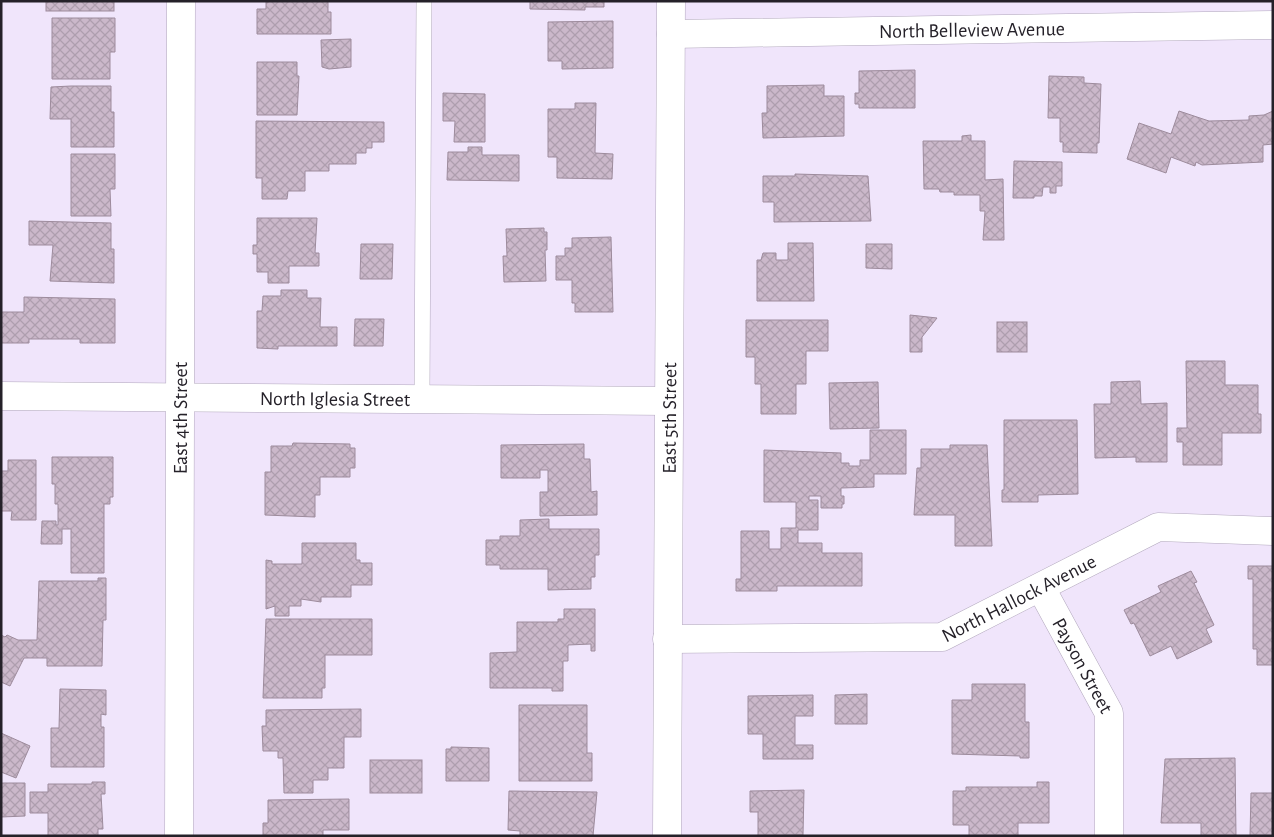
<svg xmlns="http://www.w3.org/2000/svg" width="1274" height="837" font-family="'Alegreya Sans',sans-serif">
	<defs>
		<pattern id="building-cross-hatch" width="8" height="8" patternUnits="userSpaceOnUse" patternTransform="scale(1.25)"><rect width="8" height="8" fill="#cbb8ca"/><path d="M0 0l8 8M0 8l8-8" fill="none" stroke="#ae9eae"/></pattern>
	</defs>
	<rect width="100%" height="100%" fill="#f0e5fb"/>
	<!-- building -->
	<g fill="url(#building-cross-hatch)" stroke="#9d8b9c">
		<rect x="46" y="1" width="68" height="10"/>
		<polygon points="273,1 328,1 328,12 331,12 331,34 257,34 257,9 266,9 266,2"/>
		<polygon points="530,1 604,1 604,7 585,7 585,10 530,9"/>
		<polygon points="52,18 115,18 115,52 110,52 110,79 52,79"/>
		<polygon points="613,21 613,68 562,69 562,61 548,61 548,22"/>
		<polygon points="351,39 351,67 329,69 322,67 321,40"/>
		<polygon points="257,62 297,62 297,76 299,76 297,115 257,115"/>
		<polygon points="915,70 915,108 859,108 859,104 855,104 855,93 859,93 859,71"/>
		<polygon points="1049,76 1084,77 1084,83 1101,84 1099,143 1097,143 1097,153 1063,152 1063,142 1060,142 1060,118 1048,118"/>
		<polygon points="824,85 824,96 844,96 844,136 763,138 762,113 767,113 767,86"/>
		<polygon points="71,86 111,86 111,112 114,112 114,147 71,147 71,119 50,119 51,87"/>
		<polygon points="443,93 485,94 485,142 454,142 455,121 443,121"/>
		<polygon points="575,103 596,103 595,153 613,154 612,179 557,178 557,157 548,157 548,109 575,109"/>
		<polygon points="1179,111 1209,121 1249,120 1249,116 1264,115 1273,111 1273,144 1263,145 1263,162 1202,165 1196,162 1195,166 1171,157 1166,173 1127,159 1139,123 1171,134"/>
		<polygon points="256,121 384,122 384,142 372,142 372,148 366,148 366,153 356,153 356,164 329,164 329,171 305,171 305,191 288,191 287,199 262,199 262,178 256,178"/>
		<polygon points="971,135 971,141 985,141 985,180 1003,179 1004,240 983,240 985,211 980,211 980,195 954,195 954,192 940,192 939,189 924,189 923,141 962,141 962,136"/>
		<polygon points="468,147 482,147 482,155 519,155 519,181 447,180 448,152 468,152"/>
		<polygon points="71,154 115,154 115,189 110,189 111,216 71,216"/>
		<polygon points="1014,161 1062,162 1062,186 1056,186 1056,193 1050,193 1050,187 1043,187 1042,196 1034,196 1034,198 1013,198"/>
		<polygon points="795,174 868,176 871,221 774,222 774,202 763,202 763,176 795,176"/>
		<polygon points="257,218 317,218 315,253 319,253 319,266 289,266 289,283 268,283 268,272 257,272 257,254 253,254 253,245 257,245"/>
		<polygon points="29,221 111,223 111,249 114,249 114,283 50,281 53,245 29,245"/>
		<polygon points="544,228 544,232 547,232 547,250 545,250 546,281 504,282 503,256 507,256 506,229"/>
		<polygon points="611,237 613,312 575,312 575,303 572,303 572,280 556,280 556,256 565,256 565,248 572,248 572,238"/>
		<polygon points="788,243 813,243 814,301 757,301 757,260 761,260 763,253 776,253 776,260 788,260"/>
		<polygon points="361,244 393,244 392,279 360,279"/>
		<polygon points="866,244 892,244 892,269 866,268"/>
		<polygon points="281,290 307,290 307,298 321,298 320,327 337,327 337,346 278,346 278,349 257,348 257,311 262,311 263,296 281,296"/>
		<polygon points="24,297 115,299 115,343 80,343 80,339 29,339 29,343 1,343 1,312 24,312"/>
		<polygon points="910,315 937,318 922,337 922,352 910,352"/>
		<polygon points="355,319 384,319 383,346 354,346"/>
		<polygon points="746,320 828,320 828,351 806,351 806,384 796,384 796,414 761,414 761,384 755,384 755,357 746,357"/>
		<rect x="997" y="322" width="30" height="30"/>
		<polygon points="1186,361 1225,361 1225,385 1258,385 1258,414 1261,414 1261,433 1222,433 1222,465 1183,465 1183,442 1177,442 1177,428 1187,428"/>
		<polygon points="1140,381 1141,404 1167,403 1167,462 1136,462 1136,457 1095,458 1094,404 1111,404 1111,382"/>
		<polygon points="878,382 879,428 830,429 829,383"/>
		<polygon points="1004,420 1077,420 1078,494 1038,495 1038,502 1002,502 1002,490 1004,490"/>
		<polygon points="870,430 906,430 906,474 874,474 874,487 841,488 841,496 844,496 844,504 842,504 842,508 821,508 821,496 809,496 809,500 818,500 818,530 798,530 798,543 822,543 822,553 862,553 862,586 777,586 777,591 736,591 736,579 741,579 741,531 769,531 769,549 781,549 781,528 796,528 796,502 764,502 764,450 841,453 841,463 849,463 849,466 860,466 860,460 870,460"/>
		<polygon points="293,443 350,444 350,448 355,448 355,468 350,468 350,477 320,477 320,495 315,495 315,517 265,515 265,472 271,472 271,446 292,446"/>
		<polygon points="584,444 584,459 590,459 591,492 597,491 597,515 540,516 540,492 548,492 548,470 540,470 540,478 501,478 501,445"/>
		<polygon points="950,445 987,445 992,546 955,546 955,515 914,515 917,468 921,468 921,449 950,449"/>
		<polygon points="52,457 113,457 113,497 110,497 110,504 104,504 104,573 71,573 71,529 62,529 62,544 41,544 42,521 56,521 56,525 58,525 58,504 55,504 55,484 52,484"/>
		<polygon points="8,460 36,460 36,520 11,520 12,511 1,511 1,471 8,471"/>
		<polygon points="549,519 549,529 599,529 599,555 595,555 595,577 591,577 591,589 548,590 548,569 500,569 500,565 486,565 486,540 500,540 500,536 520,536 520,520"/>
		<polygon points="302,543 356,543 356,560 360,560 360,563 372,563 372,585 351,585 351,597 321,597 321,602 301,599 301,606 289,606 289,616 275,616 275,606 266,609 266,560 272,561 272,564 302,564"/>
		<polygon points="1248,566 1273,566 1273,665 1257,665 1257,649 1253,649 1253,579 1248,579"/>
		<polygon points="1191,571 1197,582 1194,583 1214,625 1206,629 1212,642 1177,659 1171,646 1150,656 1134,623 1131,624 1124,610 1161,592 1158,586"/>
		<polygon points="98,578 106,578 106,620 103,620 102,666 47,666 47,658 24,658 10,686 1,682 1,635 5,637 7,635 18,640 37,640 39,581 98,581"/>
		<polygon points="564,609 595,609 595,651 591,651 591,644 568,645 568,661 563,661 563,691 552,691 552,688 490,688 490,653 517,652 517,622 558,622 558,619 564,619"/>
		<polygon points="266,619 372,619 372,655 325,655 325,688 322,688 322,698 263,698"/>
		<polygon points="972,684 1025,684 1025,722 1029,722 1029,758 1020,758 1020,756 952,754 952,700 972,700"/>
		<polygon points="60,689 106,690 106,715 101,714 101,727 104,727 104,767 51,767 51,728 59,728"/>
		<polygon points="867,694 867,724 835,724 835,695"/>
		<polygon points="813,695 813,716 795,716 795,745 813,745 813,759 763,759 763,734 748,734 748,696"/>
		<polygon points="519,705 587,705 587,753 592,753 592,781 519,781"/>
		<polygon points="361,709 361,737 344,737 344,768 328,768 328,780 313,780 313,793 284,793 283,758 278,758 278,751 263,751 262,726 266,726 266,710"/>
		<polygon points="1,733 30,746 16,778 1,772"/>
		<polygon points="451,747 489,748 489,781 446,781 446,749 451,749"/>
		<polygon points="1235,758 1236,836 1201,836 1201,823 1161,823 1165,759"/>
		<rect x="370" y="760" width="52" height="33"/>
		<polygon points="92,782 105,782 105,794 101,794 103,829 98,829 98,836 48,836 48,813 30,813 30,792 48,792 48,784 92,784"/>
		<polygon points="1037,782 1049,782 1049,823 1018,823 1018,836 969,836 969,825 953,825 953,791 966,791 966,787 1037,787"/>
		<polygon points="1,783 25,783 25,816 1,817"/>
		<polygon points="804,790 803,835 758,836 758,812 750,812 750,791"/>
		<polygon points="509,791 597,792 593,836 520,836 520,831 508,830"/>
		<polygon points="1251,793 1273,793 1273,836 1250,836"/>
		<polygon points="349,799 349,830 323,830 323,836 263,836 263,823 268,823 268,800"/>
	</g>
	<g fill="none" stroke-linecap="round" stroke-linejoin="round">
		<!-- lane casing -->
		<g stroke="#b1a7bc" stroke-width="16">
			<polyline id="lane" points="422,398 424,1"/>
		</g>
		<!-- street casing -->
		<g stroke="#b1a7bc" stroke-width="29">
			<g id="street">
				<path id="s1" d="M671,34l602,-9"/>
				<path id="s2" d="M1,396l667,5"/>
				<path id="s3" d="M1041,588l68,125v123"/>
				<path id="s4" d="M667,639l275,-2 216,-110 115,4"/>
				<path id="s5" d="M179,836l2,-835"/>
				<path id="s6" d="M667,836l4,-835"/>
			</g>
		</g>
		<!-- lane -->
		<use href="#lane" stroke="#fff" stroke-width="15"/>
		<!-- street -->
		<use href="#street" stroke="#fff" stroke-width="28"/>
	</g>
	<g text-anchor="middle" stroke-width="5" stroke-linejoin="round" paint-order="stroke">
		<!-- street labels -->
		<g font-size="20" fill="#252129" stroke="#fff">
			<text dy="7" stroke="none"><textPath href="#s1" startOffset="301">North Belleview Avenue</textPath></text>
			<text dy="7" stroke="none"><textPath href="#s2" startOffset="334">North Iglesia Street</textPath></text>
			<text dy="7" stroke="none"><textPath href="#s5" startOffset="418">East 4th Street</textPath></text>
			<text dy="7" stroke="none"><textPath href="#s6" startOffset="418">East 5th Street</textPath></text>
			<text dy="7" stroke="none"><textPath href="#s4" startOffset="361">North Hallock Avenue</textPath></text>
			<text dy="7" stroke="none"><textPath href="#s3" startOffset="88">Payson Street</textPath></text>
		</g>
	</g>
	<!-- border -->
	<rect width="1274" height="837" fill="none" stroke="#252129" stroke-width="5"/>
</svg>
